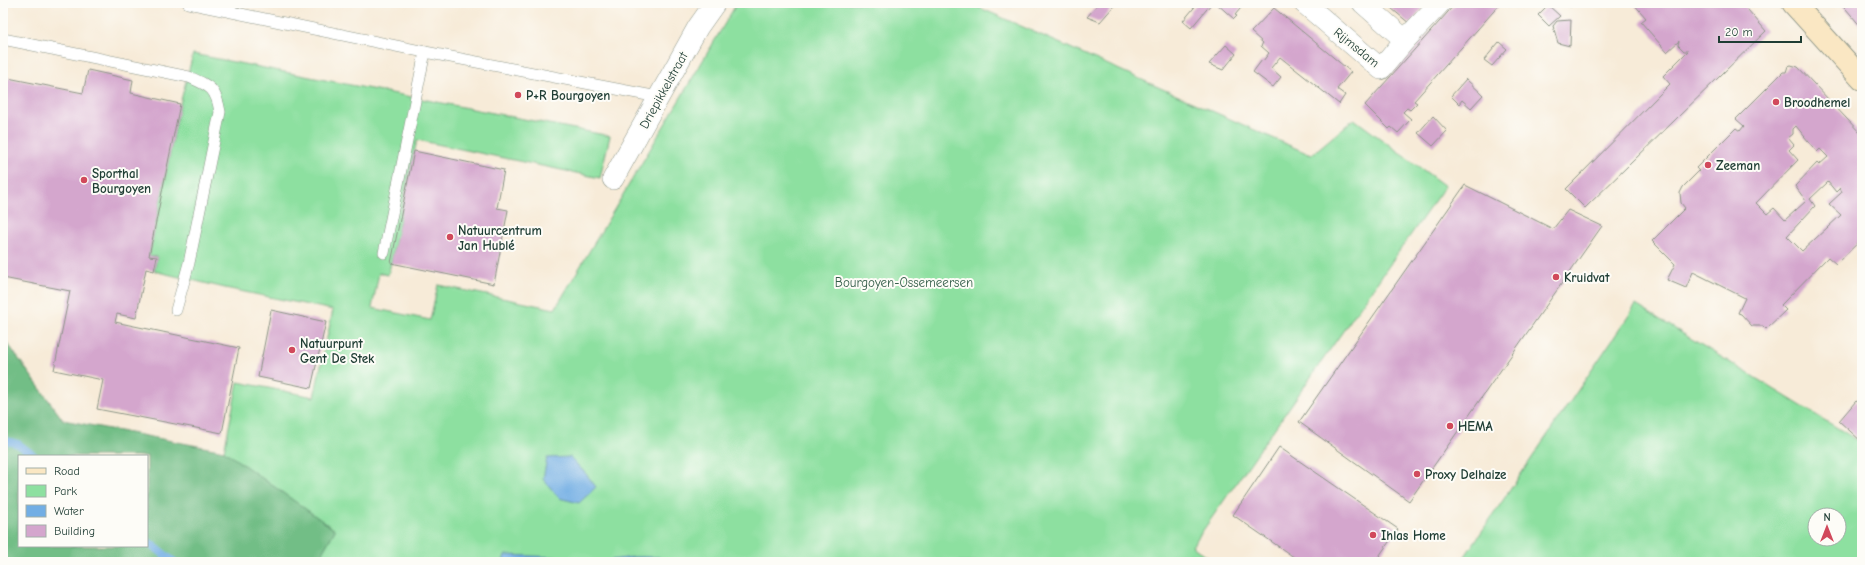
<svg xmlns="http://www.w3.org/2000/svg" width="1865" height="565" font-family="'Comic Neue',sans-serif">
	<rect width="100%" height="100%" fill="#fdfcf7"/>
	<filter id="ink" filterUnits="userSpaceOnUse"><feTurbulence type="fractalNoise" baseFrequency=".025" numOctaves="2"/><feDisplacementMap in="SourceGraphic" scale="8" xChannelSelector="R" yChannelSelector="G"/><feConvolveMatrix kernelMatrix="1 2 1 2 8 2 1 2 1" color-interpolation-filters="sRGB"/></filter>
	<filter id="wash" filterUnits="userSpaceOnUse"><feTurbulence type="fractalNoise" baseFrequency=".012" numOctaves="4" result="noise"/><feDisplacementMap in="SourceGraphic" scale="16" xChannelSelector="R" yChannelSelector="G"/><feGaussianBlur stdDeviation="0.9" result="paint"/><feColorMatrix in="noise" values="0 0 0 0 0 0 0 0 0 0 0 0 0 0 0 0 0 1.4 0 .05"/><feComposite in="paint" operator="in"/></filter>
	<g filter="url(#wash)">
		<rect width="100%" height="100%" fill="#f7ebd8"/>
		<!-- green -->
		<g fill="#8de0a0" stroke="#568e6a" fill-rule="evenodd">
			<polygon points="737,3 969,3 1311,155 1354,119 1445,186 1192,546 1214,562 317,562 335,530 224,451 238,382 314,397 333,310 225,288 154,271 157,257 149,256 180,104 193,54 610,136 600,178 417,140 391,263 388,275 379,273 372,308 430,320 438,285 555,309"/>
			<path d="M1636,305l226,138v119h-401zM1815,515h24v24h-24z"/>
		</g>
		<!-- forest -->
		<path fill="#72be86" stroke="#487e5d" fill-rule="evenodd" d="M3,337l60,83 161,31 111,79 -18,32h-314zM19,456h128v90h-128z"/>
		<!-- water -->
		<g fill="#72aee4" stroke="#48768c">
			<polygon points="570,457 587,475 596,487 579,503 559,498 543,479 547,458"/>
			<polygon points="505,555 558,557 584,562 503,562"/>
			<polygon points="634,557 659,557 661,562 595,562"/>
		</g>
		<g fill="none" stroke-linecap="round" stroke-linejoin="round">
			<!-- stream -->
			<g stroke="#72aee4" stroke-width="8">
				<polyline points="3,440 18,444 34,456"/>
				<polyline points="147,541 174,562"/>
			</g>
		</g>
		<g id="blocks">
			<!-- building -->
			<g fill="#d4a6cd" fill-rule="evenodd">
				<polygon points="1099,3 1110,3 1114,6 1100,22 1087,17"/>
				<polygon points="1198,3 1212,3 1191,28 1183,21"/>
				<polygon points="1216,3 1245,3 1235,15 1237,16 1234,19"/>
				<polygon points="1385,3 1427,3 1410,24"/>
				<polygon points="1456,3 1501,3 1414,101 1417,103 1410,110 1407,108 1403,112 1411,119 1398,133 1391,127 1389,129 1365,105"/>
				<polygon points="1562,3 1571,3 1571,7"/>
				<polygon points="1633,3 1742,3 1766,31 1585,208 1566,189 1670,84 1663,76 1688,51 1684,51 1678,45 1679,41 1667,52 1641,22 1646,18"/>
				<polygon points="1840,3 1862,3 1862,28 1846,9"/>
				<polygon points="1548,5 1560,16 1549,26 1538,15"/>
				<polygon points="1274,8 1351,72 1337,89 1345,95 1339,104 1280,57 1271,68 1281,77 1273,87 1253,72 1262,60 1263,61 1269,53 1261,46 1263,43 1251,32"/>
				<polygon points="1571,20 1570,46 1558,43 1553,26 1557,21"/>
				<polygon points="1499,42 1507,49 1492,66 1484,60"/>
				<polygon points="1226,45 1236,54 1223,70 1209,64"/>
				<path d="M1791,65l7,2 64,68v104l-26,25 -8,-7 -47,48 5,5 -20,19 -3,-3h-11l-11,-12 -3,-1 7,-15 -52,-26 -7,16 -19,-8 8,-16 -23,-23 33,-33 -4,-5 -1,-10 3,-6 16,-16 -3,-3 40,-40 4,3 4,-5 -8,-7 47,-47h3l2,-6zM1796,126l21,26 3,-3 8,8 -9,8 -2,-2 -22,23 11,15 -21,19 -11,-12 -7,6 -11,-11 42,-43 -9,-10 5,-5 -6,-7 5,-4v-5zM1828,182l8,10 4,-4 2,4 -13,12 12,11 -39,36 -15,-15 28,-30 -5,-7z"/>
				<polygon points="88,70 133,80 131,93 180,104 149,256 157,257 154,271 146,269 136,318 117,314 115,322 239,348 222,433 97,409 103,380 54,370 70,291 3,278 3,77 83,93"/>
				<polygon points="1466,79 1483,95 1471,108 1462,100 1459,104 1451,96"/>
				<polygon points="1433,116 1447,131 1433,146 1418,133"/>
				<polygon points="414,151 504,170 497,208 508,210 494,284 391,263"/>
				<polygon points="1465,185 1553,229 1568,210 1602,226 1409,501 1299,422"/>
				<polygon points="271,310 326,322 311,388 258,377"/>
				<polygon points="1856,401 1862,405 1862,442 1839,421"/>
				<polygon points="1279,447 1398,529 1375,562 1301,562 1233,515"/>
			</g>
		</g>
	</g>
	<g filter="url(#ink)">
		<use href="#blocks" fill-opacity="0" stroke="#8b9486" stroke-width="1"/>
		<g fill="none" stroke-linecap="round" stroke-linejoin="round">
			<!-- lane casing -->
			<g stroke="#8b9486" stroke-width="12">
				<g id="lane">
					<polyline points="188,3 425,52 658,97"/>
					<path d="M3,39l186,38c21,9 27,11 31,35l-31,151 -13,47"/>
					<polyline points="384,253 425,52"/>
				</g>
			</g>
			<!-- street casing -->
			<g stroke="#8b9486" stroke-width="22">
				<g id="street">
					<polyline points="1304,3 1381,69 1405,40 1363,3"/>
					<polyline points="1405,40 1440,3"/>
					<polyline points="613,179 698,27 715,3"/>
				</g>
			</g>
			<!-- secondary casing -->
			<g stroke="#8b9486" stroke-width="24">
				<polyline id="secondary" points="1793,3 1862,79"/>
			</g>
			<!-- lane -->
			<use href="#lane" stroke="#fff" stroke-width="11"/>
			<!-- street -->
			<use href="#street" stroke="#fff" stroke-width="21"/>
			<!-- secondary -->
			<use href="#secondary" stroke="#fae7c3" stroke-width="22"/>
		</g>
	</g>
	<!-- markers -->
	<g fill="#d1495b" stroke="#fdfcf7" stroke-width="1.5">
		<circle cx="518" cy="95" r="4"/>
		<circle cx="1776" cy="102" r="4"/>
		<circle cx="1708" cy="165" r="4"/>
		<circle cx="84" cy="180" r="4"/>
		<circle cx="450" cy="237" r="4"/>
		<circle cx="1556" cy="277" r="4"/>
		<circle cx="292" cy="350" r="4"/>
		<circle cx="1450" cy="426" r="4"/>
		<circle cx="1417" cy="474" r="4"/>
		<circle cx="1373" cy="535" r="4"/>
	</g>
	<g text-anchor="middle" stroke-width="4" stroke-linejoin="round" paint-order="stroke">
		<!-- street labels -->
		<g font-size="13" fill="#1f3d34" stroke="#fdfcf7">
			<text transform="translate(1357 47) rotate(39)" y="5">Rijmsdam</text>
			<text transform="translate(663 90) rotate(-61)" y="5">Driepikkelstraat</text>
		</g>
		<!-- poi labels -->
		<g font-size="13" font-weight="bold" fill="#1f3d34" stroke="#fdfcf7" text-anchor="start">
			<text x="526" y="100">P+R Bourgoyen</text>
			<text x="1784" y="107">Broodhemel</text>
			<text x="1716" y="170">Zeeman</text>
			<text x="92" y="178">Sporthal<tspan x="92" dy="15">Bourgoyen</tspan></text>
			<text x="458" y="235">Natuurcentrum<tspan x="458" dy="15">Jan Hublé</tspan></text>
			<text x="1564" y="282">Kruidvat</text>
			<text x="300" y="348">Natuurpunt<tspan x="300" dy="15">Gent De Stek</tspan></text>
			<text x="1458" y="431">HEMA</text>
			<text x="1425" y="479">Proxy Delhaize</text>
			<text x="1381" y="540">Ihlas Home</text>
		</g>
		<!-- park labels -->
		<g font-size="13" fill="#355e4a" stroke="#fdfcf7">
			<text x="904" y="287">Bourgoyen-Ossemeersen</text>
		</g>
	</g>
	<!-- margin -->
	<rect width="1865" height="565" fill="none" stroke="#fdfcf7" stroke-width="16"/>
	<!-- legend -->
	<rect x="18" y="455" width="130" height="92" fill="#fdfcf7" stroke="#a4b0a9"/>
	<rect x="26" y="468" width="20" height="6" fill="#fae7c3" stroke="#a4b0a9"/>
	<text x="54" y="475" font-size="12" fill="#1f3d34">Road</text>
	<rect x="26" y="485" width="20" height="12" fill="#8de0a0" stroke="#a4b0a9"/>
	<text x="54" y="495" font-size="12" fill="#1f3d34">Park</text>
	<rect x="26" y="505" width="20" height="12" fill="#72aee4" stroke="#a4b0a9"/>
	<text x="54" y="515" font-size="12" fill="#1f3d34">Water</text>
	<rect x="26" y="525" width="20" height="12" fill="#d4a6cd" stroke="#a4b0a9"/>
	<text x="54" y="535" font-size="12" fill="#1f3d34">Building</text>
	<!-- north arrow -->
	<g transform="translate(1827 527)"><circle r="19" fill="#fdfcf7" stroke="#a4b0a9"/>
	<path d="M0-3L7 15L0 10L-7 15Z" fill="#d1495b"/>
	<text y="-6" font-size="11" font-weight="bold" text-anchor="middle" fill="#1f3d34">N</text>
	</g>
	<!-- scale -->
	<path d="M1719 36v6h82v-6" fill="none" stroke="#1f3d34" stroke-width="2"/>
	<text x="1725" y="36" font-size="12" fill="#1f3d34" stroke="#fdfcf7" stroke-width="3" paint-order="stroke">20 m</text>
</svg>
